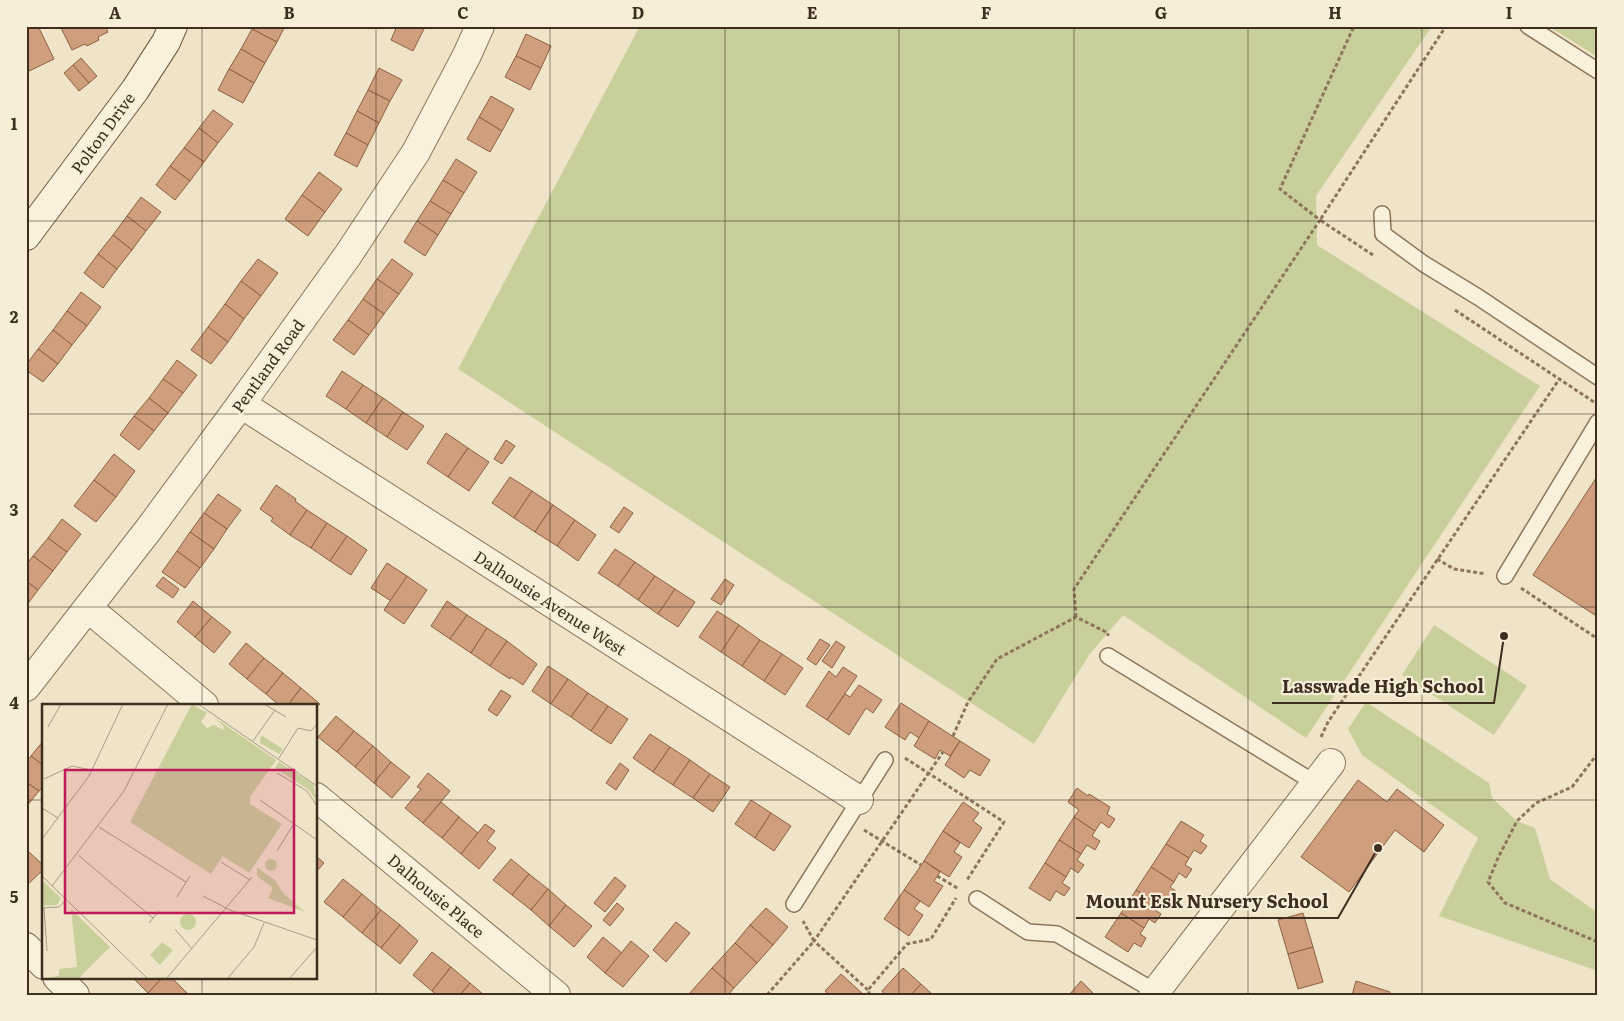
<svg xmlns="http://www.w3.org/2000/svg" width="1624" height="1021" font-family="Literata,serif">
	<rect width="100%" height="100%" fill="#f0e4c8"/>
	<!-- green -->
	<g fill="#c9cf9b">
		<polygon points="640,26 1432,26 1316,196 1317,245 1540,386 1306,738 1123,615 1089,655 1034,744 458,369"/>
		<polygon points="1548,26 1598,26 1598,57"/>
		<polygon points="1434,625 1527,686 1494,735 1402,675"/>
		<polygon points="1366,702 1489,783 1492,798 1517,821 1535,828 1550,879 1598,913 1598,971 1439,916 1478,838 1362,755 1348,729"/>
	</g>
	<!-- building -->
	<g fill="#cf9f7d" stroke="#8d5f41">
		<polygon points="28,26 38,26 54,59 27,72 26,27"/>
		<polygon points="60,26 105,26 108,32 98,37 99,40 87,46 85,44 72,50"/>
		<polygon points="253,26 285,26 277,42 252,29"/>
		<polygon points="397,26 419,26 424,29 413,51 391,40"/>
		<polygon points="252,29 277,42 265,63 241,49"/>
		<polygon points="526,34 551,46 541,68 516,56"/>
		<polygon points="241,49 265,63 254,83 229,69"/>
		<polygon points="516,56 541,68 530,90 505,77"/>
		<polygon points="81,58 97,76 89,83 73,65"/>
		<polygon points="73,65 89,83 79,91 64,73"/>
		<polygon points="379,68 402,80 390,101 368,90"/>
		<polygon points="229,69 254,83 243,103 218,90"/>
		<polygon points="368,90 390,101 379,123 357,111"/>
		<polygon points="491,96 514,109 502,131 479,117"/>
		<polygon points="213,110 233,124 218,143 199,128"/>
		<polygon points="357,111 379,123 368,145 346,133"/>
		<polygon points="479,117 502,131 490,152 467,139"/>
		<polygon points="199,128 218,143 204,162 184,148"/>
		<polygon points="346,133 368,145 357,167 334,155"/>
		<polygon points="184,148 204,162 190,181 170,166"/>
		<polygon points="456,159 477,172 464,193 443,180"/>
		<polygon points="170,166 190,181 175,200 156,185"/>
		<polygon points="319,172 342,189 325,212 302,195"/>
		<polygon points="443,180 464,193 451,214 430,201"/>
		<polygon points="302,195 325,212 308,236 285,219"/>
		<polygon points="141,197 161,212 146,231 127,216"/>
		<polygon points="430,201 451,214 438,235 417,221"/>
		<polygon points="127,216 146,231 132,250 113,235"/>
		<polygon points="417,221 438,235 425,256 404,242"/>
		<polygon points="113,235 132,250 117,269 98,254"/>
		<polygon points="98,254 117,269 103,288 84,273"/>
		<polygon points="258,259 278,273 261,296 241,281"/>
		<polygon points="392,259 413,274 399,294 377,279"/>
		<polygon points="377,279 399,294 384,314 363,299"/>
		<polygon points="241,281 261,296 244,319 225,304"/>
		<polygon points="81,292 101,307 87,326 67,311"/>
		<polygon points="363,299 384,314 369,335 348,320"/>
		<polygon points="225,304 244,319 228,342 208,327"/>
		<polygon points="67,311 87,326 72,345 53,330"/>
		<polygon points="348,320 369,335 354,355 333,340"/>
		<polygon points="208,327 228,342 211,364 191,350"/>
		<polygon points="53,330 72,345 58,364 38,349"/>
		<polygon points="38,349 58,364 43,382 26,370 26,365"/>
		<polygon points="177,360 197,375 183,393 163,379"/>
		<polygon points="342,371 363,385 346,409 326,396"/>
		<polygon points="163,379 183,393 168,413 149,398"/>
		<polygon points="363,385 383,398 366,423 346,409"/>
		<polygon points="149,398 168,413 154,431 134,416"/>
		<polygon points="383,398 403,412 387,437 366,423"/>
		<polygon points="403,412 424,426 407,450 387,437"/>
		<polygon points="134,416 154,431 139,450 120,435"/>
		<polygon points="446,433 468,448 448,477 427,463"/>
		<polygon points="506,440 515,446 502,464 494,459"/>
		<polygon points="468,448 489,462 469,491 448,477"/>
		<polygon points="114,454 135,471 116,497 94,480"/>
		<polygon points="1598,475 1598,617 1533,575"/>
		<polygon points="510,477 532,491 514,518 492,503"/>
		<polygon points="94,480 116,497 96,522 74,506"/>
		<polygon points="276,485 296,499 295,501 307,510 290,535 271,521 273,518 260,509"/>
		<polygon points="532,491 553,505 535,532 514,518"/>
		<polygon points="218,494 241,510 227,529 204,513"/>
		<polygon points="553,505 575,520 557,546 535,532"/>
		<polygon points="624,507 633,513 619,533 610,527"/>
		<polygon points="307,510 327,523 311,548 290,535"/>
		<polygon points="204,513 227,529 214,549 190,532"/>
		<polygon points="62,519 81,534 67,552 48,538"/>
		<polygon points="575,520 596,535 578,561 557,546"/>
		<polygon points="327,523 347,536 330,561 311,548"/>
		<polygon points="190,532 214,549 200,568 177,551"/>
		<polygon points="347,536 367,550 351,575 330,561"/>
		<polygon points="48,538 67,552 53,571 33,556"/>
		<polygon points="615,549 635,562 618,586 598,573"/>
		<polygon points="177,551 200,568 185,588 162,572"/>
		<polygon points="33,556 53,571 38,590 26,581 26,565"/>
		<polygon points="635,562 655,576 638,600 618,586"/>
		<polygon points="387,563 407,576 391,601 371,588"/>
		<polygon points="407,576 427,590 404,624 384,610"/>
		<polygon points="655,576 675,589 658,614 638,600"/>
		<polygon points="163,577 179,589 173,598 156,586"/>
		<polygon points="725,579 734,585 721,605 711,599"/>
		<polygon points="26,581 38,590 26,606"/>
		<polygon points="675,589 695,602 678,627 658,614"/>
		<polygon points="193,601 212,617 195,637 177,622"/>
		<polygon points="447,601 467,615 450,639 431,626"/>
		<polygon points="717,611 739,625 721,652 699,637"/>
		<polygon points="467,615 487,628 471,653 450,639"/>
		<polygon points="212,617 231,632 214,653 195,637"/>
		<polygon points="739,625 760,640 742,666 721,652"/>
		<polygon points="487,628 507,641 490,666 471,653"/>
		<polygon points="820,639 830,645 816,665 807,659"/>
		<polygon points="760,640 782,654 764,681 742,666"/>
		<polygon points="507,641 537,664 523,685 511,677 510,679 490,666"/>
		<polygon points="836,641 845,647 832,668 822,661"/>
		<polygon points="246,643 264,658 247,679 229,664"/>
		<polygon points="782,654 803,668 785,695 764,681"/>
		<polygon points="264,658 283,673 266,694 247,679"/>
		<polygon points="548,666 568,679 551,704 532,691"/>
		<polygon points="843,667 857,676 827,720 806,706 829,671 836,677"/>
		<polygon points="283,673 301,688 288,705 279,705 266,694"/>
		<polygon points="568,679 588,693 571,717 551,704"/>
		<polygon points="859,685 882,700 873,713 866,708 849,735 827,720 845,694 850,697"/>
		<polygon points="301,688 320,704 316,708 316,705 288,705"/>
		<polygon points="501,690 511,696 497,716 488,710"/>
		<polygon points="588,693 608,706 591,731 571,717"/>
		<polygon points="901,703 929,721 919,738 910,732 905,740 885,727"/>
		<polygon points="608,706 628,719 611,744 591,731"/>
		<polygon points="336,716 354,731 337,752 318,737"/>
		<polygon points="929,721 960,741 950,756 940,750 935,759 914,746"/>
		<polygon points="354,731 373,746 355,767 337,752"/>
		<polygon points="650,734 670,747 653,772 633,758"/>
		<polygon points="44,740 44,766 31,756"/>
		<polygon points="960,741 990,760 980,776 970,770 964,778 945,765"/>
		<polygon points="373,746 391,762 374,783 355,767"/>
		<polygon points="670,747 690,760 673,785 653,772"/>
		<polygon points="31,756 44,766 44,785 39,791 26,782 26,762"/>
		<polygon points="690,760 710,774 693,798 673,785"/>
		<polygon points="391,762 410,777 392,798 374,783"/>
		<polygon points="620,763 629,770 616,790 606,783"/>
		<polygon points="428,773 450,791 423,823 405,808 421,789 417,787"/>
		<polygon points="710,774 730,787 713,812 693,798"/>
		<polygon points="1358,780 1387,802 1397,789 1444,825 1424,852 1395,830 1349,892 1301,857"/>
		<polygon points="26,782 39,791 26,807"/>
		<polygon points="1077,788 1088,796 1089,794 1110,807 1107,814 1115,819 1109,828 1101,822 1095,831 1074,817 1079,810 1068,802"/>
		<polygon points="751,800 771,813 755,838 735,824"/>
		<polygon points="441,802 459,817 442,838 423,823"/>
		<polygon points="963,802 979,813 973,821 982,828 969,848 943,831"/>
		<polygon points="771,813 791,826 774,851 755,838"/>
		<polygon points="459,817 478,833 461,854 442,838"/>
		<polygon points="1074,817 1095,831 1092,836 1100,841 1095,850 1087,845 1081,854 1059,840"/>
		<polygon points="1181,821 1204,835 1200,841 1207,846 1201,854 1194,850 1189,858 1166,844"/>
		<polygon points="485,824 495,831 487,841 496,848 479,869 461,854"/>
		<polygon points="943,831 960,843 954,852 962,857 949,877 924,861"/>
		<polygon points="1059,840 1081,854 1077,860 1084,865 1078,873 1071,868 1066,877 1045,863"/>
		<polygon points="1166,844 1189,858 1185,865 1192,869 1186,878 1179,873 1174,882 1151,867"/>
		<polygon points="28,851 44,866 44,869 26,886 26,853"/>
		<polygon points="316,856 324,863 316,872"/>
		<polygon points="511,859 529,874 512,895 493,880"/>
		<polygon points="924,861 940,872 934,881 943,886 929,907 904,890"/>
		<polygon points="1045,863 1066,877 1062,883 1070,888 1064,896 1056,891 1050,901 1029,888"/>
		<polygon points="1151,867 1174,882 1170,887 1177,892 1171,900 1165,896 1159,905 1136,890"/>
		<polygon points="529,874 548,889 531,910 512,895"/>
		<polygon points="615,877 626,886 605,912 594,903"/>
		<polygon points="343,879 362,894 343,917 324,902"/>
		<polygon points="548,889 566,905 549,926 531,910"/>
		<polygon points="904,890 920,901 914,909 923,915 909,936 884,919"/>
		<polygon points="1136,890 1159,905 1155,910 1161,914 1155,923 1149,919 1144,928 1121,913"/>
		<polygon points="362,894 381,910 362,933 343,917"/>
		<polygon points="617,903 624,909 610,926 603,920"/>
		<polygon points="566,905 592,926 574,947 549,926"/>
		<polygon points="766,908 788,927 773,945 750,925"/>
		<polygon points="381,910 400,925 381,948 362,933"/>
		<polygon points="1121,913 1144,928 1140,934 1146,938 1141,947 1134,943 1128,952 1105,937"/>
		<polygon points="1303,913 1313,947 1288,954 1278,920"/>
		<polygon points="676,922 690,933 666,962 653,950"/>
		<polygon points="400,925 418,941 400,964 381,948"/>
		<polygon points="750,925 773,945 757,963 735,943"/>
		<polygon points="603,937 622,953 605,973 587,957"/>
		<polygon points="631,941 649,956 623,987 605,973"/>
		<polygon points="735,943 757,963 734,988 712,968"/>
		<polygon points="1313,947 1323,982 1298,989 1288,954"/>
		<polygon points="432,952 451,967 432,991 413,975"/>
		<polygon points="451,967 470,983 460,995 438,995 432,991"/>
		<polygon points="712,968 734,988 728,995 691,995 689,994"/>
		<polygon points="903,968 921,984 911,995 885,995 882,991"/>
		<polygon points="841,974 863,994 862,995 829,995 825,991"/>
		<polygon points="132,977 163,977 148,993"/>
		<polygon points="163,977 171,977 187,993 186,995 150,995 148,993"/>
		<polygon points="1081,981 1095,995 1069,995"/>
		<polygon points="1356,981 1390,992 1389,995 1352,995"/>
		<polygon points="470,983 484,995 460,995"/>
		<polygon points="921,984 933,995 911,995"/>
	</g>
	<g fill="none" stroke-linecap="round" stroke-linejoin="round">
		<!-- lane casing -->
		<g stroke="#8d765c" stroke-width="18">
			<g id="lane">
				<polyline points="1528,26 1598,71"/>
				<polyline points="1382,214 1383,234 1424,264 1478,297 1598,377"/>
				<polyline points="1505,576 1598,422"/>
				<polyline points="1108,656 1315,783"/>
				<polyline points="977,899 1028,932 1057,934 1156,992"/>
				<polyline points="794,904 885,760"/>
			</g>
		</g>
		<!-- street casing -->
		<g stroke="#8d765c" stroke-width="30">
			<g id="street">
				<polyline points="241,404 859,800"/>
				<polyline points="88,608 204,705"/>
				<polyline points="26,687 149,529 241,404 348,255 416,152 467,55 480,26"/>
				<polyline points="316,797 556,995"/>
				<polyline points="1153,995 1331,763"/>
			</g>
		</g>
		<!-- secondary casing -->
		<g stroke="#6f573f" stroke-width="30">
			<g id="secondary">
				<polyline points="26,236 135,90 166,42 173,26"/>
				<polyline points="26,947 44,965"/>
				<polyline points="57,977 75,995"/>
			</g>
		</g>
		<!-- path -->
		<g stroke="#8d765c" stroke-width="3" stroke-dasharray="4 2.5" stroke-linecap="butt">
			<polyline points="1373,255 1320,220 1446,26"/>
			<polyline points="1455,310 1594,402"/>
			<polyline points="1437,559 1454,569 1486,574"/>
			<polyline points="1521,588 1598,639"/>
			<polyline points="1076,617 1074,589 1320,220 1280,189 1354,26"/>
			<polyline points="953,736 968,702 997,659 1076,617 1108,633 1108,636"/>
			<polyline points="1321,737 1328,722 1560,378"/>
			<polyline points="1598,753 1572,787 1536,803 1517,821 1498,858 1488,882 1505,903 1598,942"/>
			<polyline points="905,758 1004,822 967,880"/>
			<polyline points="864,830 921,865"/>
			<polyline points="937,876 959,889"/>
			<polyline points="868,990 814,941 943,752"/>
			<polyline points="767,995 814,941 803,921"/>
			<polyline points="870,995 868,990 907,944 931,939 956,898"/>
		</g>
		<!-- lane -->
		<use href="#lane" stroke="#faf1dc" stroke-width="15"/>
		<!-- street -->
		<use href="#street" stroke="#faf1dc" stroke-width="28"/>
		<!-- secondary -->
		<use href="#secondary" stroke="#faf1dc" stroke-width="28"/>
	</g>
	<!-- grid -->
	<path fill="none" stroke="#3d2e20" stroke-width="1" stroke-opacity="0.55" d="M202,26v679M376,26v969M550,26v969M725,26v969M899,26v969M1074,26v969M1248,26v969M1422,26v969M26,221h1572M26,414h1572M26,607h1572M26,800h18M316,800h1282M202,977v18"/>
	<g text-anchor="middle" stroke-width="4.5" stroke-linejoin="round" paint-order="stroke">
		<!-- street labels -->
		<g font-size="16" fill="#3d2e20" stroke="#f7eed8">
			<text transform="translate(103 133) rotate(-54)" y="6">Polton Drive</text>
			<text transform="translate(268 366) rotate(-54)" y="6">Pentland Road</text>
			<text transform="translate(550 603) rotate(33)" y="6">Dalhousie Avenue West</text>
			<text transform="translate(436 896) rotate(40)" y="6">Dalhousie Place</text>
		</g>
	</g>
	<!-- overview -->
	<g transform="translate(42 704)">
		<rect width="275" height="275" fill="#f0e4c8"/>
		<path d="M150,0l15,9 -6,9 6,6 7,-3 9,5 1,-3 -9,-9 61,42 -26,37v7l32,20 -33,49 -26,-17 -12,18 -81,-52zM219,31l22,14 -4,5 -19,-11zM237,58l34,22 4,18 -8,-12 -34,-22zM223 161a6 6 0 1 1 12 0a6 6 0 1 1-12 0ZM215,164l18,12 8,13 22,19 -37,-14 5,-10 -16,-12zM0,176l19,18 -4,7 -15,1zM29,205l39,38 -32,32h-36l17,-3v-7l18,-2zM138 218a8 8 0 1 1 16 0a8 8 0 1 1-16 0ZM120,238l11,8 -13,15 -10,-10z" fill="#c9cf9b"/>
		<path fill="none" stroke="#a89b85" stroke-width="1" d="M156,0l119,82M222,0l22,13M6,23l13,-23M211,37l22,-31M237,54l19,-30 13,3 6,-7M235,69l30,18 10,15M2,75l28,-13 19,4M218,96l57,40M0,104l16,10M57,123l87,55M0,135l47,-63 34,-72M235,147l16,-26M36,151l75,63M179,158l29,18M0,172l106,103M10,182l72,-95 44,-87M161,192l27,14 87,30M135,193l13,-21M0,204l17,-1 7,-7M2,204l3,43M107,219l10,-12M133,225l17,20M124,275l86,-102M185,275l27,-32 10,-24M247,275l28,-32"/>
		<path fill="#c2185b" fill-opacity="0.15" stroke="#c2185b" stroke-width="2.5" d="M23,66h229v143h-229z"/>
		<rect width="275" height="275" fill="none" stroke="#3d2e20" stroke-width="2.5"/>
	</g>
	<!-- callouts -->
	<path fill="none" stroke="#3d2e20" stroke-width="2" d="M1504 636L1494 703H1272M1378 848L1338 918H1076"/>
	<g fill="#3d2e20" stroke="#f7eed8" stroke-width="2">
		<circle cx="1504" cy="636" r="5"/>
		<circle cx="1378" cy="848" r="5"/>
	</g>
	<g font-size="18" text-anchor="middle" font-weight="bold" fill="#3d2e20" stroke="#f7eed8" stroke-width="4.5" stroke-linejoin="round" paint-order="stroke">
		<text x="1383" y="693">Lasswade High School</text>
		<text x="1207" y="908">Mount Esk Nursery School</text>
	</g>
	<!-- border -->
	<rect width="1624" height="1021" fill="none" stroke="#f7eed8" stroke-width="55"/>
	<rect x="28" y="28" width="1568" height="966" fill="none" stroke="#3d2e20" stroke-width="2"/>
	<g font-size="16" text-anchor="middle" font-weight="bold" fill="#3d2e20">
		<text x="115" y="19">A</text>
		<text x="289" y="19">B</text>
		<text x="463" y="19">C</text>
		<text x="638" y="19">D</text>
		<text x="812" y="19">E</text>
		<text x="986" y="19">F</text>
		<text x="1161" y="19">G</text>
		<text x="1335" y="19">H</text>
		<text x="1509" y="19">I</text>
		<text x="14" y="130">1</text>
		<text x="14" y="323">2</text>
		<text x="14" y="516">3</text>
		<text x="14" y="709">4</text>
		<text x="14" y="903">5</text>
	</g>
</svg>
